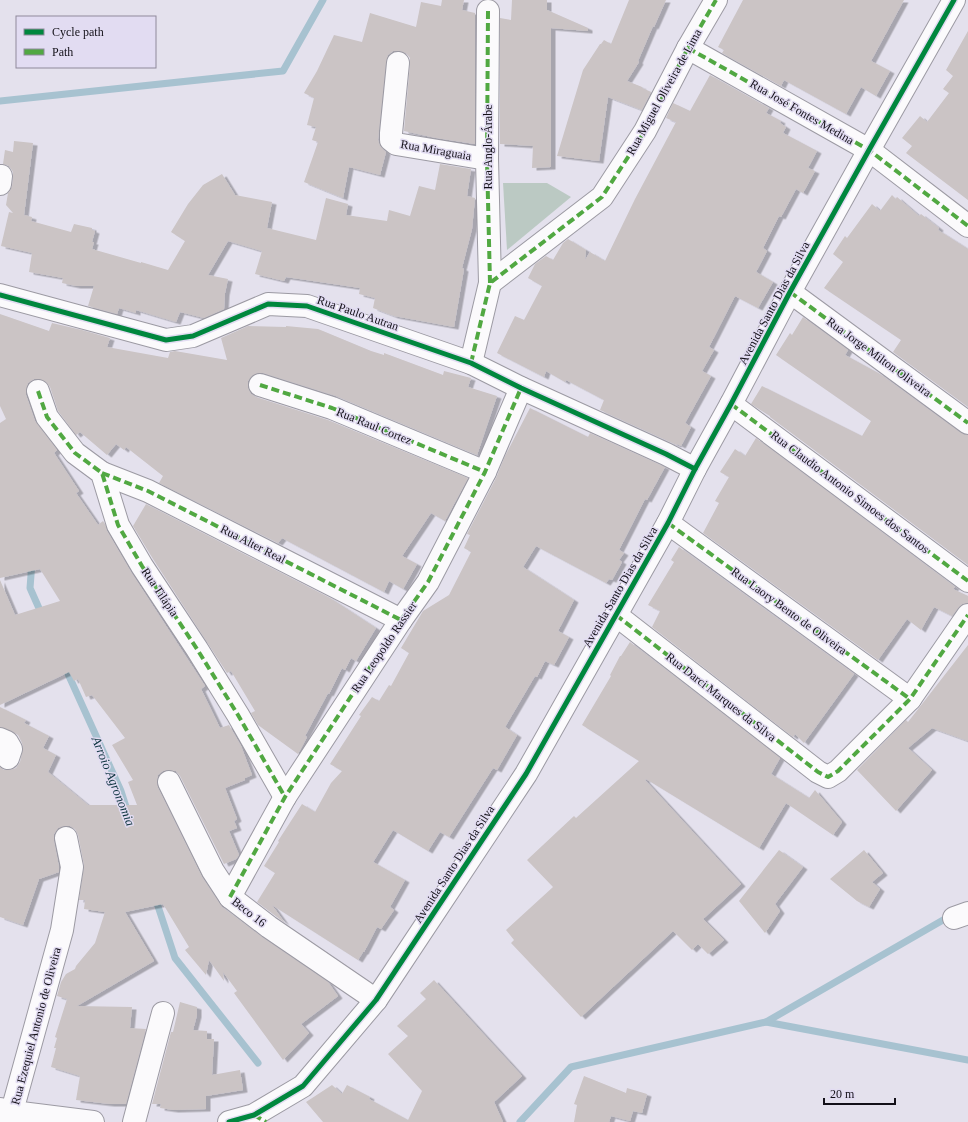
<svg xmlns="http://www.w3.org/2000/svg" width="968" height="1122" font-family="'Times New Roman',serif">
	<defs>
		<filter id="shadow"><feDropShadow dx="4.5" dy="2.5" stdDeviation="0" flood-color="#0004"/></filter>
	</defs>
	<rect width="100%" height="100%" fill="#e4e1ed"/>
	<!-- green -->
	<polygon fill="#bbc9c3" points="503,183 547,183 571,197 507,250"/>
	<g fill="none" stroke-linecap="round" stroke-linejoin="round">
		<!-- stream -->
		<g stroke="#a7c2d0" stroke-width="7">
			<polyline points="0,101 283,71 323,0"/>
			<polyline points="32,562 30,588 42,615"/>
			<polyline points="64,665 121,791 128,813"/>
			<polyline points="155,897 175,958 258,1063"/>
			<polyline points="766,1022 968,1060"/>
			<polyline points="520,1122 571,1067 766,1022 950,916"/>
		</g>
	</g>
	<!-- building -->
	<g fill="#cbc4c5" filter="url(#shadow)">
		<polygon points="442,0 464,0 462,10 475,13 475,144 436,138 404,131 410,64 410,58 406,53 400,51 393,51 388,55 386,62 378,140 380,146 386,152 380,175 349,167 343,198 304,182 318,142 312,140 316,127 307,125 314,98 304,93 317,71 334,35 362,42 370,13 416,27 421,2 441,6"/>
		<polygon points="512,0 547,0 547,10 588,28 588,31 551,28 551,167 532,168 533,146 500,144 500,18 511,20"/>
		<polygon points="629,0 666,0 654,27 653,26 638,61 639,62 627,81 642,87 642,88 651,92 642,110 608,97 599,161 557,156 583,70 600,44 601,44 604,40 611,44"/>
		<polygon points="743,0 904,0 871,61 890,71 876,96 861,87 846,114 784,80 781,86 722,53 724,50 718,47"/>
		<polygon points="968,31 968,200 906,153 912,146 902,138 920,116 927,122 949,93 943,89 953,76 946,70"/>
		<polygon points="710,75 769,108 766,113 781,121 780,123 786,127 783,133 817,151 808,168 815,171 803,193 796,189 781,217 779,216 763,248 767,251 756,272 773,282 758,308 735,296 709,347 714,350 702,371 711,376 685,423 691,427 681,446 677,444 677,445 600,410 604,400 566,380 565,382 546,371 544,377 497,353 515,316 524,320 542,286 528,278 535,264 546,256 553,260 563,243 568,239 586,250 585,260 590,252 605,261 635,199 676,122 666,118 673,103 690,111"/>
		<polygon points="14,141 33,143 24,215 32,217 31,221 71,232 74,224 92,228 92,230 95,231 92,242 94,242 92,249 141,263 141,262 168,270 185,241 171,232 188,204 203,185 222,174 235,195 272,202 267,228 316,240 326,198 348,204 346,215 387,221 389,210 410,216 419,186 435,190 440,164 471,169 467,196 475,198 472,229 462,268 464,269 454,327 394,316 373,308 375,298 359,294 360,288 286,277 284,281 255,274 262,251 228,241 208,275 228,279 225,293 224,309 204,318 180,312 176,322 136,310 136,313 119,308 117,314 88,306 94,286 76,286 62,283 63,278 29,272 32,253 1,246 9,212 13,213 6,205 8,193 10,191 12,186 13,178 13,172 9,166 3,164 5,150 13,152"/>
		<polygon points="892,195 896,199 897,197 919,216 921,214 939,228 938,230 968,249 968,407 893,352 901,340 824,288 843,262 833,254 845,236 847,238 872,204 880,211"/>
		<polygon points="0,314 49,331 52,323 82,330 110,338 107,347 168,358 170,352 175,351 227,360 221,338 248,326 286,327 286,326 318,329 371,351 384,355 384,353 443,375 444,371 471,378 468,387 497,396 477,455 336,396 263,373 258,373 252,376 248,381 248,388 251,394 256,397 328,420 468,478 445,521 431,513 402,556 417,564 403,589 389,581 384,592 282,538 278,543 159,483 163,476 126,447 124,450 116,444 107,455 80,432 76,435 58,411 50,387 46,382 40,379 34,379 28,383 26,389 26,395 35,421 57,450 54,453 79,491 76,493 98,525 103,521 105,524 107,531 131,572 205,686 201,689 220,728 229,725 241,746 252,775 245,778 245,780 225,788 237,819 234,821 237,828 229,831 239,855 236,859 224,864 180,776 176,771 169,770 163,771 158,775 157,782 158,788 202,877 222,907 262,937 328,982 338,996 301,1024 309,1033 283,1060 234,993 237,991 223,972 224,981 209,960 206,975 185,950 189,947 163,904 125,912 154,961 77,1006 132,1007 130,1028 146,1029 126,1104 110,1104 76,1100 80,1076 51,1067 56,1048 54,1048 57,1038 55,1037 67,999 57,996 61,982 66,974 75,969 76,966 95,943 105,912 84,909 85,900 79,900 84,865 78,835 75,829 70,826 64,826 58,828 54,834 54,841 59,867 59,872 39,879 23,925 0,917 0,767 4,770 10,770 16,768 20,762 23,748 22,743 18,735 12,731 0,727 0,707 26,720 24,723 49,736 43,748 56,755 48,772 88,805 137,805 128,782 133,780 112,745 125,738 92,695 86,697 78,679 74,681 69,672 0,705 0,580 15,615 60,601 40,569 0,578 0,423 6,419 0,406"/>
		<polygon points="803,317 848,350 845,355 880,374 961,433 968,435 968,565 770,417 770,416 751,404 762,386 862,436 871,421 776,355 790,333 792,335"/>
		<polygon points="530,408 588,437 590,433 665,467 647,500 645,499 619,550 624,553 619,560 622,562 612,580 609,579 606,583 536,546 523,567 574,600 558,631 569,637 554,665 545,661 537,677 535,676 505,727 517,735 497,770 493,768 449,837 440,832 428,851 393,830 373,862 405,880 390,907 394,910 381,929 377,927 364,952 363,952 358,960 272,905 285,923 257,902 275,873 264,866 279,842 278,841 302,804 315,812 331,783 342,771 330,764 361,716 359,715 372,697 379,701 389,685 391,686 409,653 401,648 423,611 449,595 471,552 464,548 470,535 467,534 496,478 505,456"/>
		<polygon points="756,438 955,587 953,589 968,596 968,603 962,604 958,608 952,616 934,607 921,630 907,619 878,660 703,533 719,503 715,501 729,477 720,472 735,449 745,456"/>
		<polygon points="146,504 330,598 376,628 356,661 351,658 345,670 342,668 329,694 328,693 305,736 307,737 298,754 258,725 251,713 255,711 231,671 227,673 153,559 133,526"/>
		<polygon points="679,547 854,674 804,743 795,734 793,737 652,627 660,611 648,605 674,562 671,560"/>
		<polygon points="630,642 780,758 771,774 809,798 815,790 842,822 833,835 786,803 759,848 646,779 645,780 741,884 703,919 724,940 708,954 698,944 692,950 673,931 581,1017 511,943 514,940 506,930 553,887 527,860 574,816 576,818 639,761 582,725 611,676 610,675 620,656 621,656"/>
		<polygon points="968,645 968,741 932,728 908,748 932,770 896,811 857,770 906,720 908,722"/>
		<polygon points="779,850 803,867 775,904 780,911 765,933 739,901"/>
		<polygon points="864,850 883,873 872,882 880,889 869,907 857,901 830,879"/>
		<polygon points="434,980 522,1076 494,1102 503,1122 323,1122 306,1102 332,1085 342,1094 347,1085 370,1097 369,1099 408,1120 422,1091 388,1054 408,1036 397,1026 426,999 420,993"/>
		<polygon points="180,1002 197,1007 197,1015 193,1030 207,1031 207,1039 214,1039 212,1075 240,1070 243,1090 206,1096 206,1109 174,1110 160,1108 161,1104 152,1104 171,1032 173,1032"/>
		<polygon points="584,1076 626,1093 627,1088 647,1094 642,1113 633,1111 630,1121 611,1116 609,1122 574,1122 577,1105 574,1104"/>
	</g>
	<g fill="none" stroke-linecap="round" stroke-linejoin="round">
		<!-- minor casing -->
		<g stroke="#9c9aa3" stroke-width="24">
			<g id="minor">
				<polyline points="488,11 487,159 490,283"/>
				<polyline points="688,48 869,150 968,226"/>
				<polyline points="398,63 391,133 391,140 396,144 487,159"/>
				<polyline points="0,184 1,176"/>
				<polyline points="790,292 968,423"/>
				<polyline points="0,295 166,340 193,336 268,304 307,306 471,363 521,388 666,454 695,469"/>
				<polyline points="471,363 490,283 602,197 645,131 688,48 716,0"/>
				<polyline points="260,385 332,408 485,472"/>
				<polyline points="38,391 47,417 75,453 102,473 118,525 142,566 197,649 238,715 285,797"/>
				<polyline points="731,404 968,581"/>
				<polyline points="102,473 148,491 401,620"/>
				<polyline points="668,523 910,699"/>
				<polyline points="616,615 818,772 828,777 838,771 910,699 968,615"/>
				<polyline points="0,739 7,742 11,749 8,758"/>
				<polyline points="169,782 213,871 230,897 269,927 376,1000"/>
				<polyline points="230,897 285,797 401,620 428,582 485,472 521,388"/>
				<polyline points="954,918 968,913"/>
				<polyline points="0,1109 13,1112 93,1122"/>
				<polyline points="9,1122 62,930 72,867 66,838"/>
				<polyline points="134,1122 163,1013"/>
				<polyline points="229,1122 254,1115 303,1086 376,1000 526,774 668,523 695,469 731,404 790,292 869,150 954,0"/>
			</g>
		</g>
		<!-- minor -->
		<use href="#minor" stroke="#fbfafc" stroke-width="22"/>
		<!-- quiet -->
		<g stroke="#51a842" stroke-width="4" stroke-dasharray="8 4" stroke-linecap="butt">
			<polyline points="488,11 487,159 490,283"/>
			<polyline points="688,48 869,150 968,226"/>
			<polyline points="790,292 968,423"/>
			<polyline points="471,363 490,283 602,197 645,131 688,48 716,0"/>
			<polyline points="260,385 332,408 485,472"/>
			<polyline points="38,391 47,417 75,453 102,473 118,525 142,566 197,649 238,715 285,797"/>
			<polyline points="731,404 968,581"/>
			<polyline points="102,473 148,491 401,620"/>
			<polyline points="668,523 910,699"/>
			<polyline points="616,615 818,772 828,777 838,771 910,699 968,615"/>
			<polyline points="230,897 285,797 401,620 428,582 485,472 521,388"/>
			<polyline points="254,1115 266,1122"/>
		</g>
		<!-- cycleway casing -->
		<g stroke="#e2dcf2" stroke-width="8">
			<g id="cycleway">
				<polyline points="0,295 166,340 193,336 268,304 307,306 471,363 521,388 666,454 695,469"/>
				<polyline points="229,1122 254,1115 303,1086 376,1000 526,774 668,523 695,469 731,404 790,292 869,150 954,0"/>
			</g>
		</g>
		<!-- cycleway -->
		<use href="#cycleway" stroke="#00873e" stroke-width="5"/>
	</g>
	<g text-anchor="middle" stroke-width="3" stroke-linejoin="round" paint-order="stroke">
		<!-- street labels -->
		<g font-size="12" fill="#131018" stroke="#e2dcf2">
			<text transform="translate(664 92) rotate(-61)" y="4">Rua Miguel Oliveira de Lima</text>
			<text transform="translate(802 112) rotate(30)" y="4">Rua José Fontes Medina</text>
			<text transform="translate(488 147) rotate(-90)" y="4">Rua Anglo-Árabe</text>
			<text transform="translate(436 150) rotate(10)" y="4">Rua Miraguaia</text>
			<text transform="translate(774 303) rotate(-62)" y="4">Avenida Santo Dias da Silva</text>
			<text transform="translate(358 313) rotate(19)" y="4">Rua Paulo Autran</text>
			<text transform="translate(879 357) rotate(36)" y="4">Rua Jorge Milton Oliveira</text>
			<text transform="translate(374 426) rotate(22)" y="4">Rua Raul Cortez</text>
			<text transform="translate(850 492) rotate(37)" y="4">Rua Claudio Antonio Simoes dos Santos</text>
			<text transform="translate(253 544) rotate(27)" y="4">Rua Alter Real</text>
			<text transform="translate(620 587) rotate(-60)" y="4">Avenida Santo Dias da Silva</text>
			<text transform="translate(160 592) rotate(56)" y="4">Rua Tilápia</text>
			<text transform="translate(789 611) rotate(36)" y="4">Rua Laory Bento de Oliveira</text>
			<text transform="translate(384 647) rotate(-56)" y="4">Rua Leopoldo Rassier</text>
			<text transform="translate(721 697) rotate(38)" y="4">Rua Darci Marques da Silva</text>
			<text transform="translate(454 864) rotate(-57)" y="4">Avenida Santo Dias da Silva</text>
			<text transform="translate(249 912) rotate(38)" y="4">Beco 16</text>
			<text transform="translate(36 1026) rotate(-75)" y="4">Rua Ezequiel Antonio de Oliveira</text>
		</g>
		<!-- water labels -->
		<g font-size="13" font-style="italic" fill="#0c333e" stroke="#e2dcf2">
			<text transform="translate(114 781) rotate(68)" y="5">Arroio Agronomia</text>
		</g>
	</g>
	<!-- legend -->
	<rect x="16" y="16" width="140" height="52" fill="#e2dcf2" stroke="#8f8a9b"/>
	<rect x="24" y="29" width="20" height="6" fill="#00873e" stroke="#8f8a9b"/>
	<text x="52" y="36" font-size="12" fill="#131018">Cycle path</text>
	<rect x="24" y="49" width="20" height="6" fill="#51a842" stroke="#8f8a9b"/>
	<text x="52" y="56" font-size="12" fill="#131018">Path</text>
	<!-- scale -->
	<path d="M824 1098v6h71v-6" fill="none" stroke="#131018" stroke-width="2"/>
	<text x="830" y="1098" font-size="12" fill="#131018" stroke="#e2dcf2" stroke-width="3" paint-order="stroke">20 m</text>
</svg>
